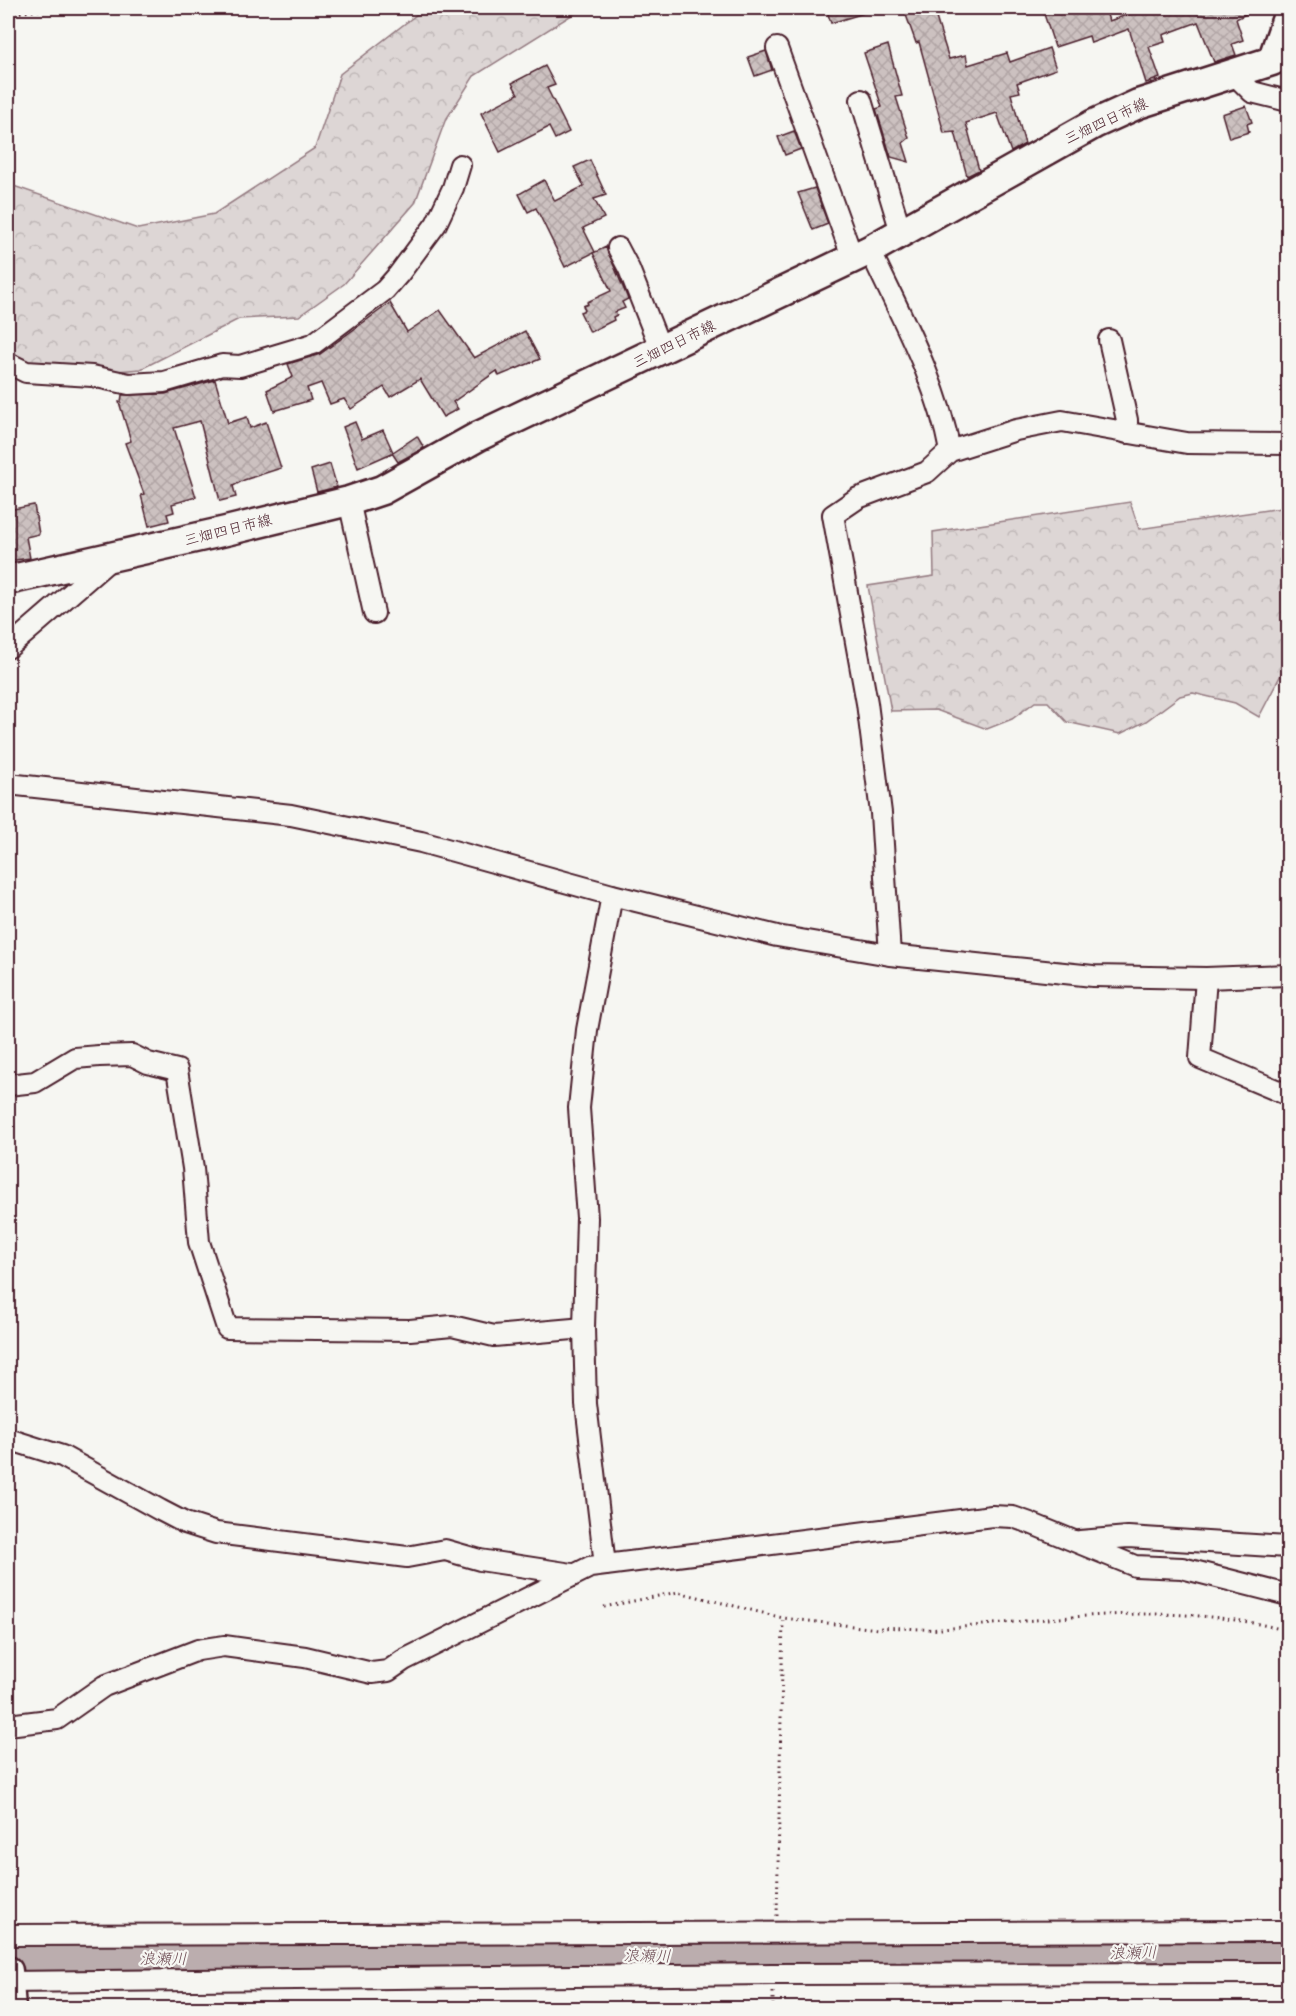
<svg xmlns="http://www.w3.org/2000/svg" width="1296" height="2016" font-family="Mali,'Klee One',sans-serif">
	<defs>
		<pattern id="forest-crowns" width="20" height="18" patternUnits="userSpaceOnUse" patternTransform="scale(1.5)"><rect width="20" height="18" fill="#ddd6d5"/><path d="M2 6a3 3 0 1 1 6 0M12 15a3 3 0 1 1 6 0" fill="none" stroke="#bfb7b7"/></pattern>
		<pattern id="building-cross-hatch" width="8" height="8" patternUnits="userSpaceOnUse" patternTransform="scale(1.5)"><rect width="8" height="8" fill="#ccc1c0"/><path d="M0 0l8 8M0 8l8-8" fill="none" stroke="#b1a5a5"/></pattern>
	</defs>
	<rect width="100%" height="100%" fill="#f6f6f2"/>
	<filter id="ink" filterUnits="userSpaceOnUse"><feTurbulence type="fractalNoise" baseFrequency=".0167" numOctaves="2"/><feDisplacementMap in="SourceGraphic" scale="12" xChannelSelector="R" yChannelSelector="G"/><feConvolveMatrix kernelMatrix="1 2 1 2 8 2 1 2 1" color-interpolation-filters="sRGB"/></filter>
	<g filter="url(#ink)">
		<!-- forest -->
		<g fill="url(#forest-crowns)" stroke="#947a80" stroke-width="1.5">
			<polygon points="425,8 583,8 474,76 445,121 415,203 344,284 299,316 239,319 141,369 56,376 8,352 8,184 138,229 214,214 315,148 340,74"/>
			<polygon points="1130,502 1139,529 1288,507 1288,661 1259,717 1235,703 1193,693 1180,696 1146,721 1120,734 1067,722 1048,702 1035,702 1012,719 987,729 936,710 891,711 868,586 934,576 933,532"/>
		</g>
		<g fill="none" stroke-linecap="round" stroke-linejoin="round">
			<!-- river -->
			<polyline stroke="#bbadae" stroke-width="32" points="8,1958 205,1955 291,1958 316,1951 765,1957 1288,1950"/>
		</g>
		<!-- building -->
		<g fill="url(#building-cross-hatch)" stroke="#4a1f2b" stroke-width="1.5">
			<polygon points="826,8 870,8 871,11 831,23"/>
			<polygon points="911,8 933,8 949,59 966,55 968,65 1007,53 1010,62 1049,48 1056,69 1017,83 1020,92 1011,94 1025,144 1011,152 997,113 966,123 979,170 967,176 955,132 944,133 919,42 916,43 906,15 912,13"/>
			<polygon points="1053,8 1105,8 1109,21 1147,8 1154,8 1155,12 1166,8 1257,8 1236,19 1243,40 1232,44 1236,55 1214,62 1198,22 1163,35 1165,42 1149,47 1160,78 1146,83 1129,29 1091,43 1089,36 1055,47 1043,11"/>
			<polygon points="888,45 902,96 896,97 909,138 903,143 909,162 891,157 876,109 882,107 864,53"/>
			<polygon points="766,51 772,70 755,76 748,57"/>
			<polygon points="545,66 555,85 547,88 569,132 555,139 549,127 500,152 481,113 518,94 512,83"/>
			<polygon points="1246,106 1252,122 1247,124 1249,132 1229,138 1222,114"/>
			<polygon points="794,131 801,149 785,155 778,137"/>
			<polygon points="590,160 606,195 594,199 604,218 583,228 595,252 565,267 536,208 528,212 519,194 544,180 555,201 584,186 574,167"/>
			<polygon points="815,188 828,224 813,230 798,193"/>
			<polygon points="606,247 628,299 622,302 625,308 615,312 617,315 613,317 614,320 590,332 580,312 585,310 583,306 588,304 587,302 611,291 593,253"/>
			<polygon points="390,303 407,332 440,310 474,358 525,331 540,359 499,376 497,371 453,402 458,409 443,417 420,379 390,397 384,387 351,409 344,399 330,404 321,383 307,388 311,400 274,411 267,390 293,377 288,364 320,354"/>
			<polygon points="215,380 228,423 247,417 250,428 266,422 281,468 244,480 233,486 236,497 220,501 200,421 174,428 196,497 172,504 174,512 167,514 169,521 149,526 141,495 144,494 125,443 131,441 119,402 121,402 122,395 165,394"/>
			<polygon points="355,422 362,439 383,430 393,452 417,436 424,448 398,462 392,453 358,468 343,427"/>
			<polygon points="330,464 337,487 317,492 311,470"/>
			<polygon points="34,505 39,534 26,537 30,558 8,561 8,510"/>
		</g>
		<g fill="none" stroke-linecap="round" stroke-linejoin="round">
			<!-- street casing -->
			<g stroke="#4a1f2b" stroke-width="24">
				<g id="street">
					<polyline points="777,48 853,259"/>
					<polyline points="1233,73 1252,92 1288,101"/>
					<polyline points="861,100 901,232"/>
					<polyline points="618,248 629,269 661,350"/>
					<path d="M870,250c30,65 67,130 80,201"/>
					<polyline points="1109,340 1127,420 1127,433"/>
					<polyline points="8,363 26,372 92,376 129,384 164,382 222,365 240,366 313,344 385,290 399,274 436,224 453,188 460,165"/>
					<polyline points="349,501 374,613"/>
					<polyline points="8,648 112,558"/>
					<polyline points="8,784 291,815 421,842 612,895 777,936 890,955 1093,976 1206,978 1288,975"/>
					<polyline points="890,955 881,813 867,703 833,515 858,498 927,472 950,451 1016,430 1062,421 1187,443 1288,444"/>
					<polyline points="1206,978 1200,1058 1288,1095"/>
					<polyline points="8,1085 35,1082 75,1058 99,1056 132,1055 148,1063 177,1070 193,1168 199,1242 227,1328 410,1330 452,1326 494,1336 584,1328"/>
					<polyline points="8,1439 62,1456 160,1510 185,1523 216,1533 407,1557 445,1550 480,1560 572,1574"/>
					<polyline points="1080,1541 1128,1537 1288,1547"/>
					<polyline points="605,1565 586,1404 584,1328 587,1218 579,1108 587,1030 612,895"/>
					<polyline points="8,1725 57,1719 104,1686 198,1650 224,1646 305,1657 372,1673 388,1671 404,1660 590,1567 992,1516 1013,1517 1030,1523 1135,1566 1182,1568 1288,1595"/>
					<polyline points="8,1935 1288,1931"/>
					<polyline points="8,1982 772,1974 1288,1973"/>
				</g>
			</g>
			<!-- secondary casing -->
			<g stroke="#4a1f2b" stroke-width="33">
				<g id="secondary">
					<polyline points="8,580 226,531 349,501 382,490 479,436 870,250 1094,124 1138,104 1272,61 1288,15"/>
					<polyline points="8,1971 11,2008"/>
				</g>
			</g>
			<!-- path -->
			<g stroke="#4a1f2b" stroke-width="3" stroke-dasharray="1.5 4.5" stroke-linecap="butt">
				<polyline points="8,14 54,8"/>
				<path d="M604,1607l74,-15 105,26 95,11c8,-4 49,2 63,0 114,-10 234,-29 347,2"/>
				<polyline points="777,1916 783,1618"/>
				<polyline points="773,1992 773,2008"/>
			</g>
			<!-- street -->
			<use href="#street" stroke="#f6f6f2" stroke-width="20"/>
			<!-- secondary -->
			<use href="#secondary" stroke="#f6f6f2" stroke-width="28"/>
		</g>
	</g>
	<g text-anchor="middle" stroke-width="4.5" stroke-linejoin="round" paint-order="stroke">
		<!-- street labels -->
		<g font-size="15" fill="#4a1f2b" stroke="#f6f6f2">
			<text transform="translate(1106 121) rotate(-25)" y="5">三畑四日市線</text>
			<text transform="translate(674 344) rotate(-26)" y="5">三畑四日市線</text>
			<text transform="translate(228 530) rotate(-14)" y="5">三畑四日市線</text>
		</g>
		<!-- water labels -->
		<g font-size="16" font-style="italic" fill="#6c4a52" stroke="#f6f6f2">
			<text transform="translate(1133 1952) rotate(-1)" y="6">浪瀬川</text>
			<text transform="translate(647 1955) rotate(1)" y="6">浪瀬川</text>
			<text x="163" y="1964">浪瀬川</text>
		</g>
	</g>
	<!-- margin -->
	<rect width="1296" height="2016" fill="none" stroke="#f6f6f2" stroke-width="30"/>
	<rect x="15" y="15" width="1266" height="1986" fill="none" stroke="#4a1f2b" stroke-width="2" filter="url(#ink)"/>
</svg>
